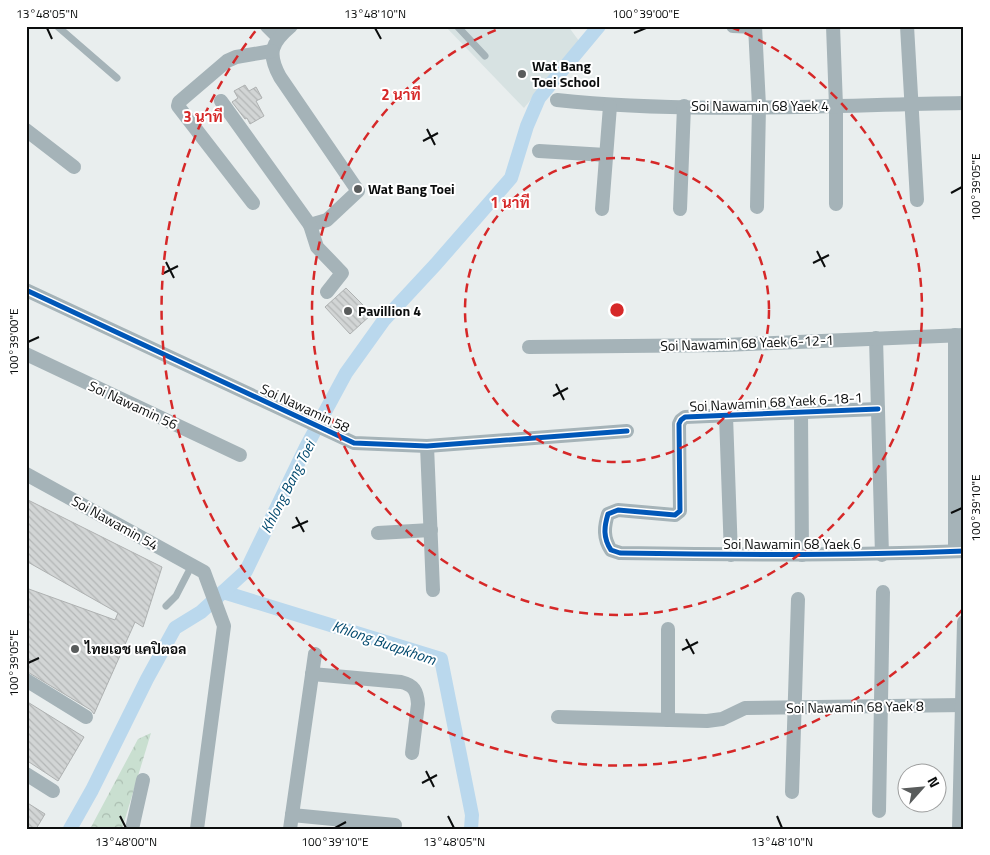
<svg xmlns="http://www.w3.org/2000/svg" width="990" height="855" font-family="'Titillium Web',Sarabun,sans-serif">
	<defs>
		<pattern id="forest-crowns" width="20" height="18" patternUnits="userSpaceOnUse" patternTransform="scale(1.25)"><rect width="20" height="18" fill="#c9dfd0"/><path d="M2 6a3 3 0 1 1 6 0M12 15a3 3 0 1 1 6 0" fill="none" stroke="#abbeb1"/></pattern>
		<pattern id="building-back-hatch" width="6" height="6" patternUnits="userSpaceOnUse" patternTransform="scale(1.25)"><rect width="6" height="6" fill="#d2d5d5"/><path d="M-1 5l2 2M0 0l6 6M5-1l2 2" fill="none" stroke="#b3b6b6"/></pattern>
	</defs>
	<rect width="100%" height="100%" fill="#e9eeee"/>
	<!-- built -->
	<polygon fill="#d7e2e2" points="445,26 568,26 579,41 524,108"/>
	<!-- forest -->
	<polygon fill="url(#forest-crowns)" points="151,733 122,829 90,829 138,739"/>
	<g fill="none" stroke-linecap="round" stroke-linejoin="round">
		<!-- canal -->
		<g stroke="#bad8ed" stroke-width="14">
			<polyline points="223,592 441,659 472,815 471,829"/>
			<polyline points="70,829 92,790 147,679 175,628 201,612 246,571 306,447 346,373 384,320 436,264 511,178 527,126 539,98 599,26"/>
		</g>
	</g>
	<!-- building -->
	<g fill="url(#building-back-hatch)" stroke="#aeb1b1">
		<polygon points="245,85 249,91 256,87 262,98 256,101 264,116 250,124 247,118 245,119 232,102 238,98 234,91"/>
		<polygon points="346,288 372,314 350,334 325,307"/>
		<polygon points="26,499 162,567 143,627 135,622 94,714 91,710 26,671 26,588 115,620 118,613 26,561"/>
		<polygon points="26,701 84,737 58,781 26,760"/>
		<polygon points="26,802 45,814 36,829 26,829"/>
	</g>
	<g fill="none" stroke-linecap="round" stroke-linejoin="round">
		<!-- lane -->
		<g stroke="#a5b3b8" stroke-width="7">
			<polyline points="57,26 117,78"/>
			<polyline points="457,26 485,56"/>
			<polyline points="166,606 176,596 192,565"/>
		</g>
		<!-- street -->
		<g stroke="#a5b3b8" stroke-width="14">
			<polyline points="267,26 278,37"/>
			<polyline points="733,26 755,27"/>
			<polyline points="755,26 759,106 757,207"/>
			<polyline points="833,26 836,106 836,204"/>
			<polyline points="907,26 917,200"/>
			<path d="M557,100c134,14 272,5 407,3"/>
			<path d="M221,101l89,124 17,-5 31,-29 -78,-114c-13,-24 -9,-34 11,-51"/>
			<polyline points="26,130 74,167"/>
			<polyline points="539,151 606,155"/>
			<polyline points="253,203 178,106 179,102 227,61 236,57 272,51"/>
			<polyline points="602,209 610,106"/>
			<polyline points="680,209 684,106"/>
			<polyline points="310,225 317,247 342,273 327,292"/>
			<polyline points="26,290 354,443 427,446 627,431"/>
			<polyline points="876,338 882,555"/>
			<polyline points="529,347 725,345 964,335"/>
			<polyline points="26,354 240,455"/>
			<path d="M878,409l-193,8 -4,3 -2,4 1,87 -5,4 -57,-5 -10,4c-4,13 -5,24 3,36l9,3c115,2 229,3 344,-2"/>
			<polyline points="801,412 802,555"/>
			<polyline points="726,416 731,555"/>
			<polyline points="427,446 433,590"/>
			<polyline points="26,474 204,572 224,626 197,829"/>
			<polyline points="378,533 431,530"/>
			<polyline points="955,551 955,335"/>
			<polyline points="668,629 668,720"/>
			<path d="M312,674l89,8c13,3 16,9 17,22l-6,49"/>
			<polyline points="26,680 86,717"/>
			<polyline points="558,717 707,721 722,719 745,708 964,705"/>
			<polyline points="26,774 53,791"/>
			<polyline points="792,792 798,599"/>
			<polyline points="879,811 883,592"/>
			<polyline points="292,815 395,825"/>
			<polyline points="132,829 143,780"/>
			<polyline points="290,829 315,654"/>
			<polyline points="959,829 964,622"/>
		</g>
		<!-- cycleway casing -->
		<g stroke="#fff" stroke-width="8">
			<g id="cycleway">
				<polyline points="26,290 354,443 427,446 627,431"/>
				<path d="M878,409l-193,8 -4,3 -2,4 1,87 -5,4 -57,-5 -10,4c-4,13 -5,24 3,36l9,3c115,2 229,3 344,-2"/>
			</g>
		</g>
		<!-- cycleway -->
		<use href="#cycleway" stroke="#0057b8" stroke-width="5"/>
	</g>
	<!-- ticks -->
	<path fill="none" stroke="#0b0d0d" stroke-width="2" d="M47,28l5,11M375,28l6,11M634,33l12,-5M427,129l8,16M423,141l15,-8M951,193l11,-6M817,251l8,16M166,262l8,16M813,263l16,-8M162,274l16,-8M28,342l11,-5M556,384l8,16M553,396l15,-8M951,513l11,-5M296,517l8,15M292,528l16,-7M686,639l8,15M682,650l16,-8M28,663l11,-5M426,771l8,16M422,783l15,-8M120,816l6,12M448,816l6,12M777,816l5,12M335,828l11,-6"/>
	<!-- distance rings -->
	<g fill="none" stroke="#d62828" stroke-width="2.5" stroke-dasharray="9 6">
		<circle cx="617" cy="310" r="152"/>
		<path d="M731 27A305 305 0 1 1 503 27"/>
		<path d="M962 610A457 457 0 0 1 257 29"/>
	</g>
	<!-- markers -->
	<g fill="#595c5c" stroke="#fff" stroke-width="2">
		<circle cx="522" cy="74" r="5"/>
		<circle cx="358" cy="189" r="5"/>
		<circle cx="348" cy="311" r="5"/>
		<circle cx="75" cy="649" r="5"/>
	</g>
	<g text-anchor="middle" stroke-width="4" stroke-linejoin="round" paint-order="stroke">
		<!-- poi labels -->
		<g font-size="14" font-weight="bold" fill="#0b0d0d" stroke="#fff" text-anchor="start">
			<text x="532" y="71">Wat Bang<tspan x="532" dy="16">Toei School</tspan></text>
			<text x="368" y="194">Wat Bang Toei</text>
			<text x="358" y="316">Pavillion 4</text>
			<text x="85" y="654">ไทยเอช แคปิตอล</text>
		</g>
		<!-- street labels -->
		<g font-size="14" fill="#0b0d0d" stroke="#fff">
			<text x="760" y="111">Soi Nawamin 68 Yaek 4</text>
			<text transform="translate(747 343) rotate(-2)" y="5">Soi Nawamin 68 Yaek 6-12-1</text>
			<text transform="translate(776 402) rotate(-3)" y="5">Soi Nawamin 68 Yaek 6-18-1</text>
			<text transform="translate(133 405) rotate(25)" y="5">Soi Nawamin 56</text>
			<text transform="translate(305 408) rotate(25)" y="5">Soi Nawamin 58</text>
			<text transform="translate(115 523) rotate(29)" y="5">Soi Nawamin 54</text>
			<text x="792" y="549">Soi Nawamin 68 Yaek 6</text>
			<text transform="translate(855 707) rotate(-1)" y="5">Soi Nawamin 68 Yaek 8</text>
		</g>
		<!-- water labels -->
		<g font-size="15" font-style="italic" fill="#00486d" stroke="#fff">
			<text transform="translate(288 487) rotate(-63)" y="5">Khlong Bang Toei</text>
			<text transform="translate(384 643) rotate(19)" y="5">Khlong Buapkhom</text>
		</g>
	</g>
	<circle cx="617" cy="310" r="8" fill="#d62828" stroke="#fff" stroke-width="2.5"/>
	<g font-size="15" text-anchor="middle" font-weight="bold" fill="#d62828" stroke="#fff" stroke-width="4" stroke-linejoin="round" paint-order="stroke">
		<text x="401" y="100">2 นาที</text>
		<text x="203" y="122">3 นาที</text>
		<text x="510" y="208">1 นาที</text>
	</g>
	<!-- border -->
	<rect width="990" height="855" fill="none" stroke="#ffffff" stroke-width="55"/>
	<!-- north arrow -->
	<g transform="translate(922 788) rotate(63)"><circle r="24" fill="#ffffff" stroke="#9d9e9e"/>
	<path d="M0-4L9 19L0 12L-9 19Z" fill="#595c5c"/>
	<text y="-8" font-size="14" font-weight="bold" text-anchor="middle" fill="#0b0d0d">N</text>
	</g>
	<rect x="28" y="28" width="934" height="800" fill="none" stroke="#0b0d0d" stroke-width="2"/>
	<g font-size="12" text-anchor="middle" fill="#0b0d0d">
		<text x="47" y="18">13°48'05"N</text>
		<text x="375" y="18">13°48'10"N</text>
		<text x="646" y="18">100°39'00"E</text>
		<text transform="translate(976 187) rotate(-90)" y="4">100°39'05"E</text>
		<text transform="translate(14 342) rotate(-90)" y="4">100°39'00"E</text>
		<text transform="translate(976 508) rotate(-90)" y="4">100°39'10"E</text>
		<text transform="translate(14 663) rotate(-90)" y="4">100°39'05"E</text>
		<text x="126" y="846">13°48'00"N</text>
		<text x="335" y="846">100°39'10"E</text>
		<text x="454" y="846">13°48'05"N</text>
		<text x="782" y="846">13°48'10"N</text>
	</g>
</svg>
